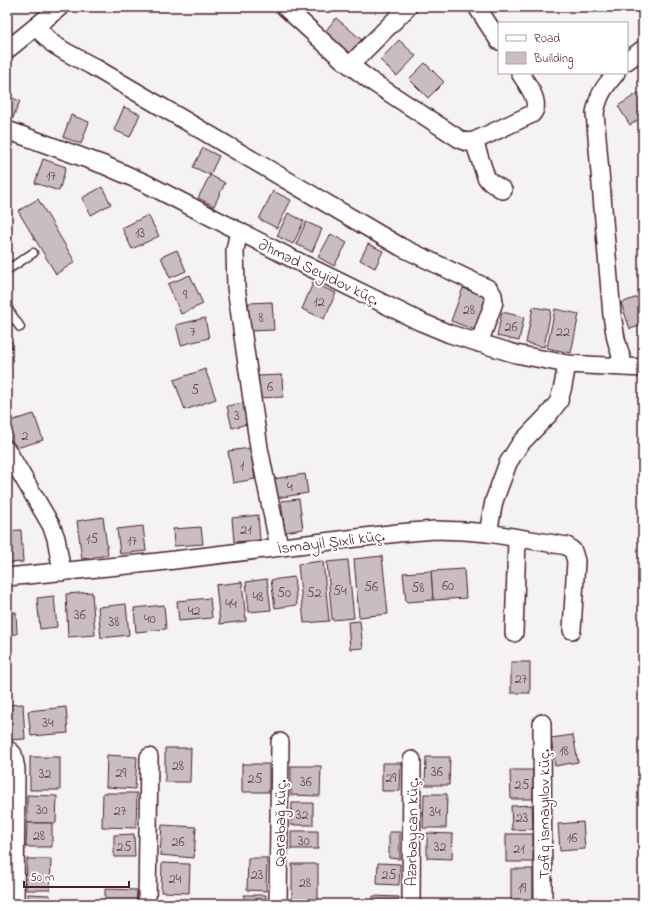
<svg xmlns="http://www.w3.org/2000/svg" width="650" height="911" font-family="'Indie Flower',sans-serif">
	<rect width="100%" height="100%" fill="#f4f2f2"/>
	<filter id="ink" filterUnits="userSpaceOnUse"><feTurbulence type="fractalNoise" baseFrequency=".025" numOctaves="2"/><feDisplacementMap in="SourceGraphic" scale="8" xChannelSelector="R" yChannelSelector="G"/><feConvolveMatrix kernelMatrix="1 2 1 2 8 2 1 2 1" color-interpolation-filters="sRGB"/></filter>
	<g filter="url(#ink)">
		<!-- building -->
		<g fill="#cabdc1" stroke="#4a1f2b">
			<polygon points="336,18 362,40 349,55 324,33"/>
			<polygon points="399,40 416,56 397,76 380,60"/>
			<polygon points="425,63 444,82 428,98 409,79"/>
			<polygon points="638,93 643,100 643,117 630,125 618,106"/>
			<polygon points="7,96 20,101 13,118 7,115"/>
			<polygon points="124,107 140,114 130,137 114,130"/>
			<polygon points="71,115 89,122 81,144 63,137"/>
			<polygon points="203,148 219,156 210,175 193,167"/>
			<polygon points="43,159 66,167 59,191 35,183"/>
			<polygon points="210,175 225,183 214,206 198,198"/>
			<polygon points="102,187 111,204 91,215 82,198"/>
			<polygon points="273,191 291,200 277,228 259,219"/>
			<polygon points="38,199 75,262 56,274 18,211"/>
			<polygon points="288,213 304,221 293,244 277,236"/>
			<polygon points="148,215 159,236 132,249 122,228"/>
			<polygon points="306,222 322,229 312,252 296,244"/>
			<polygon points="331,234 347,243 334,266 318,257"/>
			<polygon points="368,244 383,251 375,268 360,260"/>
			<polygon points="177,250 186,271 170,278 161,257"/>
			<polygon points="190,275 203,304 181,314 168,284"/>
			<polygon points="313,283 336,293 324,319 302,309"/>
			<polygon points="463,288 487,297 475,330 451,321"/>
			<polygon points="643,295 643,325 630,329 621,303"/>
			<polygon points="272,302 274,330 249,331 248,303"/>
			<polygon points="533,307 551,310 544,347 526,343"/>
			<polygon points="555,309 579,314 571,353 547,348"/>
			<polygon points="502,312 524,317 519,341 497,336"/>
			<polygon points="205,318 209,338 181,345 176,325"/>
			<polygon points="7,334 14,346 7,350"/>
			<polygon points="205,369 216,399 185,410 174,380"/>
			<polygon points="282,375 283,397 258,398 257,376"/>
			<polygon points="243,403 247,424 232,428 227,406"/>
			<polygon points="34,414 43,440 13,449 7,430 7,422"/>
			<polygon points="250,448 255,479 233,483 228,451"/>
			<polygon points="305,474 308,493 276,498 273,479"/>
			<polygon points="299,499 303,529 285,532 281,501"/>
			<polygon points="258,515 260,540 234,542 232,518"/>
			<polygon points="103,517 108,555 82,559 77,521"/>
			<polygon points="143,526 146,551 120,554 117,529"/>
			<polygon points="201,527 203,544 174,546 173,529"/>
			<polygon points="21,530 23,562 7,563 7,531"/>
			<polygon points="382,556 388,614 359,617 354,559"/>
			<polygon points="348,560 354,618 332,620 327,562"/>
			<polygon points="323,561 329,621 304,623 298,564"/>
			<polygon points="464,569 466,598 433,600 431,571"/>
			<polygon points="431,571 433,600 406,602 403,573"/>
			<polygon points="294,577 297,605 275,608 271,580"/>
			<polygon points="267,579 271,610 249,612 246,582"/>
			<polygon points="242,582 246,621 220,624 216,585"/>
			<polygon points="92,592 95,635 68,637 66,594"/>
			<polygon points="54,596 57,627 40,629 37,598"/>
			<polygon points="210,598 212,618 179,621 177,601"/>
			<polygon points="126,604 129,635 101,638 98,607"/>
			<polygon points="164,605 166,629 136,632 134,608"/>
			<polygon points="16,612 17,634 7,635 7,613"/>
			<polygon points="360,621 363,648 350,649 348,622"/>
			<rect x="511" y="662" width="19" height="31"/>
			<polygon points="23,704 25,739 7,740 7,705"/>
			<polygon points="66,707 68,733 31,736 28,711"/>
			<polygon points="573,735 578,762 555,766 551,738"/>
			<polygon points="165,748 191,748 190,782 165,782"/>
			<polygon points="107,755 137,757 135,789 106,787"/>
			<rect x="30" y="757" width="30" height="33"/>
			<polygon points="426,757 450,757 449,785 425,785"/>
			<polygon points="382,763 401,763 400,791 382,791"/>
			<rect x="242" y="764" width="27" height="28"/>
			<polygon points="291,766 321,766 320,796 291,795"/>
			<polygon points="510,770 533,770 533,799 511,799"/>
			<polygon points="103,793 137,793 136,828 102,827"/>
			<polygon points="424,794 447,794 446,828 423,828"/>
			<polygon points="27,795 57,796 56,823 27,823"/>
			<polygon points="292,803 313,803 313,825 291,825"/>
			<polygon points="532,805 533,829 512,830 511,806"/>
			<polygon points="583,822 585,849 560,851 558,824"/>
			<polygon points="27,823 52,823 52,847 26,847"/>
			<polygon points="162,825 196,827 194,858 160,855"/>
			<rect x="291" y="831" width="27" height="18"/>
			<polygon points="389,832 400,832 400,859 389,858"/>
			<polygon points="427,833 453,834 452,859 427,858"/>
			<polygon points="134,834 135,857 114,857 114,835"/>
			<rect x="506" y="834" width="27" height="28"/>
			<polygon points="248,858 267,858 266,891 247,890"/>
			<polygon points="27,859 51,859 50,890 26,890"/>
			<polygon points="162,863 190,864 189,893 161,892"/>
			<polygon points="378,863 400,864 399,885 377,884"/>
			<polygon points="292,864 318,864 318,901 292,900"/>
			<rect x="511" y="869" width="22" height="35"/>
			<polygon points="105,889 137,890 136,904 105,904"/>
			<polygon points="28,894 50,895 50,904 28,904"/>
			<polygon points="244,895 266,895 265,904 244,904"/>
			<polygon points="373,896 399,897 398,904 373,904"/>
			<polygon points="291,900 318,901 318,904 291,904"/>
		</g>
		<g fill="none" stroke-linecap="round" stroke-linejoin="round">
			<!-- lane casing -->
			<g stroke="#4a1f2b" stroke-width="11">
				<g id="lane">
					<polyline points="7,270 33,253"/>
					<polyline points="7,308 20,327"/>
				</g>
			</g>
			<!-- street casing -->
			<g stroke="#4a1f2b" stroke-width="20">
				<g id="street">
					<path d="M285,7l58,53 28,21 90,59 6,2 7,-1 58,-27c1,-2 3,-3 3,-6 3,-10 -10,-27 -15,-35"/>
					<polyline points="477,7 499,41"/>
					<polyline points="36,27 53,44 66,52 92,66 401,247 489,289 493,295 494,302 479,343"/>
					<polyline points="7,50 60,7"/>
					<polyline points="627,61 643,49"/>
					<polyline points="350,65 408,7"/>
					<path d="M616,73c-12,15 -17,20 -21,40l17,202 4,24 8,28"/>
					<polyline points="7,130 104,165 145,183 295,260 421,322 450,334 516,354 567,364 643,368"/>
					<polyline points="474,141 486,177 490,182 503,190"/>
					<polyline points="239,231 235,250 236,287 259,448 279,547"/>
					<polyline points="7,450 51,525 56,538 62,572"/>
					<polyline points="488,533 494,501 508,463 520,444 549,414 559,401 563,386 567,364"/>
					<polyline points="7,577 158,562 398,533 435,530 464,531 488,533 567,546 573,551 576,561 572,630"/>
					<polyline points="514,633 517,539"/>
					<polyline points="542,723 543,904"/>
					<polyline points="7,751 10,751 13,754 16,769 15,904"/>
					<polyline points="147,904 149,757"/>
					<polyline points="278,904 280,742"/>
					<polyline points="411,904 412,760"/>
				</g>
			</g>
			<!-- lane -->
			<use href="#lane" stroke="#fff" stroke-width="8"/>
			<!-- street -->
			<use href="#street" stroke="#fff" stroke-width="17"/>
		</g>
	</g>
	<g text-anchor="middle" stroke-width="4" stroke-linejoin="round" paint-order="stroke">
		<!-- number labels -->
		<g font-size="14" fill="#6a4650">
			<text x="51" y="180">17</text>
			<text x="140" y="237">13</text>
			<text x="185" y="299">9</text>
			<text x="319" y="306">12</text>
			<text x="469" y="314">28</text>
			<text x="261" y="322">8</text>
			<text x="511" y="331">26</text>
			<text x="193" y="336">7</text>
			<text x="563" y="336">22</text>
			<text x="270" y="391">6</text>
			<text x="195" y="394">5</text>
			<text x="237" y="420">3</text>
			<text x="25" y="440">2</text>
			<text x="242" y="470">1</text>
			<text x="290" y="491">4</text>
			<text x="246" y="534">21</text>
			<text x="92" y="543">15</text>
			<text x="132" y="545">17</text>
			<text x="448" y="590">60</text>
			<text x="371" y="591">56</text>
			<text x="418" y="592">58</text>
			<text x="340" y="595">54</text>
			<text x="284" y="597">50</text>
			<text x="314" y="597">52</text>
			<text x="258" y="601">48</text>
			<text x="231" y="608">44</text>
			<text x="194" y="615">42</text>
			<text x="80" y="619">36</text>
			<text x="150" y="623">40</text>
			<text x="114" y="626">38</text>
			<text x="521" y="683">27</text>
			<text x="48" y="727">34</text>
			<text x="564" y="755">18</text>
			<text x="178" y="770">28</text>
			<text x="437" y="776">36</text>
			<text x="121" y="777">29</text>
			<text x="45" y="778">32</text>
			<text x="391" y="782">29</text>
			<text x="255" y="783">25</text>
			<text x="306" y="786">36</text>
			<text x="522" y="789">25</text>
			<text x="42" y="814">30</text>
			<text x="120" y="815">27</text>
			<text x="435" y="816">34</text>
			<text x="302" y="819">32</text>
			<text x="522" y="822">23</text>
			<text x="39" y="840">28</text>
			<text x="572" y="842">16</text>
			<text x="304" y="845">30</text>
			<text x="178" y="846">26</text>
			<text x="124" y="851">25</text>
			<text x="440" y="851">32</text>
			<text x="519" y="853">21</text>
			<text x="257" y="879">23</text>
			<text x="389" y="879">25</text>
			<text x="175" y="883">24</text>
			<text x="305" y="887">28</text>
			<text x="522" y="892">19</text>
		</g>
		<!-- street labels -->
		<g font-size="16" fill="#4a1f2b" stroke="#fff">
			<text transform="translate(319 271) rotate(26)" y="6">Əhməd Seyidov küç.</text>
			<text transform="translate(331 541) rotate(-7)" y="6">İsmayil Şıxli küç.</text>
			<text transform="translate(543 814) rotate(-90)" y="6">Tofiq İsmayılov küç.</text>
			<text transform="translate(279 823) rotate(-89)" y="6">Qarabağ küç.</text>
			<text transform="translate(411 832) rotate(-89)" y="6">Azərbaycan küç.</text>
		</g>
	</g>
	<!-- margin -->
	<rect width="650" height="911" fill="none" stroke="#fff" stroke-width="24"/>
	<rect x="12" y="12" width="626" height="887" fill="none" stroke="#4a1f2b" stroke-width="1.5" filter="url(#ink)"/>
	<!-- legend -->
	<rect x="498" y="22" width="130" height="52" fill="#ffffff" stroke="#b7a5aa"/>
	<rect x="506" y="35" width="20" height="6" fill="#ffffff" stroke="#b7a5aa"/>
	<text x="534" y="42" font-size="12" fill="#4a1f2b">Road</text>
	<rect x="506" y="52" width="20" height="12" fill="#cabdc1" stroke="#b7a5aa"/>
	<text x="534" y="62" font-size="12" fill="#4a1f2b">Building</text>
	<!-- scale -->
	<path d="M24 881v6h105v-6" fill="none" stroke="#4a1f2b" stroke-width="2"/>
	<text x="30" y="881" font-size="12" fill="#4a1f2b" stroke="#ffffff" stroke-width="3" paint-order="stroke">50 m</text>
</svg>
